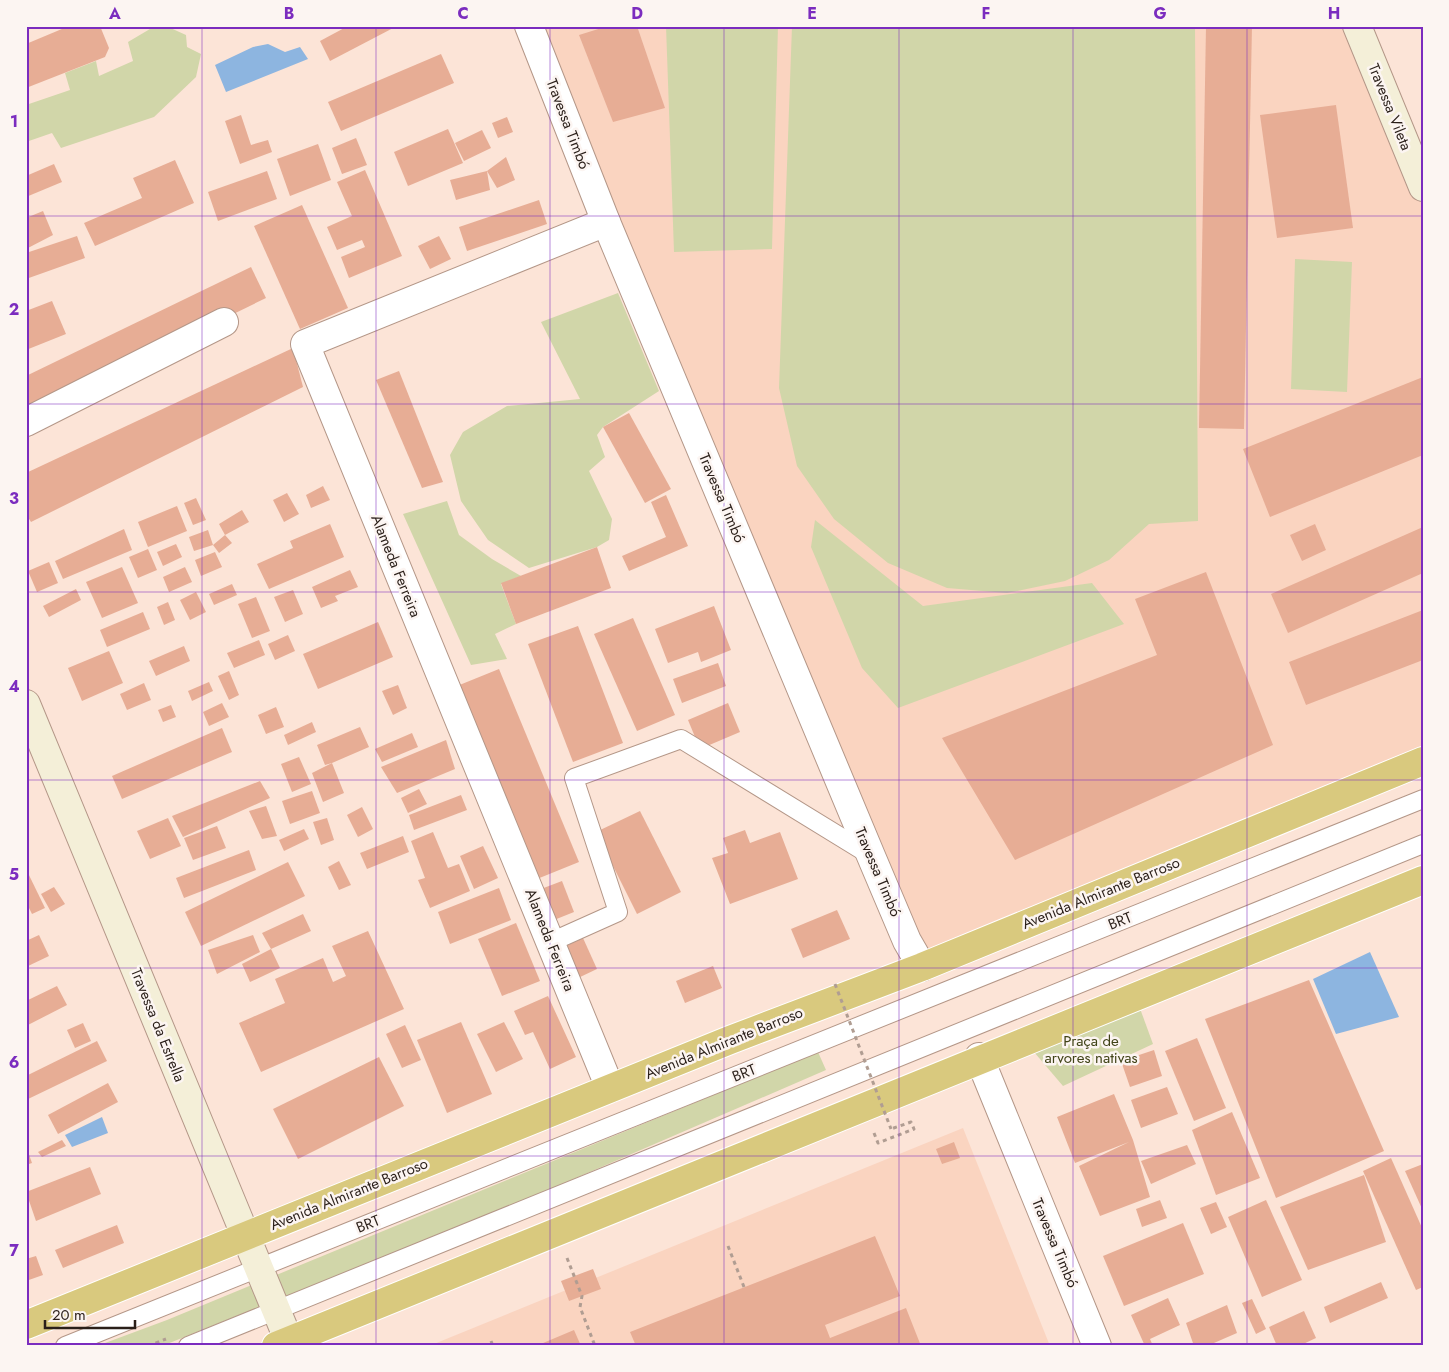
<svg xmlns="http://www.w3.org/2000/svg" width="1449" height="1372" font-family="Jost,sans-serif">
	<rect width="100%" height="100%" fill="#fce4d7"/>
	<!-- built -->
	<g fill="#fad4c0">
		<polygon points="544,26 1357,26 1423,187 1423,761 922,967 871,856"/>
		<polygon points="963,1128 1050,1346 429,1346"/>
	</g>
	<!-- green -->
	<g fill="#d1d6a9">
		<polygon points="155,26 166,26 186,35 187,47 201,54 196,77 154,117 61,148 52,133 26,142 26,105 70,90 65,73 96,61 99,76 133,61 128,42"/>
		<polygon points="666,26 778,26 772,249 674,252"/>
		<polygon points="792,26 1195,26 1198,521 1149,524 1109,560 1065,581 1007,593 947,588 888,563 834,519 797,466 779,388"/>
		<polygon points="1295,259 1352,262 1347,392 1291,389"/>
		<polygon points="618,293 659,391 603,427 597,435 605,457 589,471 612,519 609,540 597,547 529,568 488,540 461,501 450,455 463,432 507,406 580,399 541,322"/>
		<polygon points="447,501 459,535 492,559 521,576 501,584 516,624 495,634 507,659 471,665 403,514"/>
		<polygon points="815,520 923,606 1092,583 1124,624 898,708 862,668 811,547"/>
		<polygon points="1138,1003 1153,1044 1063,1086 1034,1052"/>
		<polygon points="818,1052 826,1070 525,1200 162,1346 97,1346 167,1320"/>
	</g>
	<!-- water -->
	<g fill="#8db5e0">
		<polygon points="268,44 285,52 300,47 308,59 226,92 215,65 253,47"/>
		<polygon points="1370,952 1399,1017 1336,1034 1313,979"/>
		<polygon points="102,1117 108,1133 72,1147 65,1135"/>
	</g>
	<!-- building -->
	<g fill="#e7ad95">
		<polygon points="69,26 100,26 109,48 105,57 26,88 26,44"/>
		<polygon points="348,26 397,26 330,61 320,41"/>
		<polygon points="608,26 637,26 665,108 613,122 579,35"/>
		<polygon points="1206,26 1252,26 1244,429 1199,428"/>
		<polygon points="441,54 454,83 341,131 328,102"/>
		<polygon points="1336,105 1353,228 1277,238 1260,115"/>
		<polygon points="241,115 251,145 268,140 272,152 240,164 225,121"/>
		<polygon points="507,117 513,132 498,138 492,123"/>
		<polygon points="448,129 463,163 408,186 394,152"/>
		<polygon points="482,130 491,148 464,161 455,143"/>
		<polygon points="356,138 367,165 342,174 332,148"/>
		<polygon points="318,144 331,180 290,196 277,159"/>
		<polygon points="506,157 515,180 497,188 487,171 490,190 456,200 450,180 487,171"/>
		<polygon points="175,160 194,203 95,246 84,223 142,198 133,178"/>
		<polygon points="54,164 62,182 26,197 26,176"/>
		<polygon points="365,170 402,256 349,278 341,257 365,247 362,240 337,250 327,227 352,216 337,182"/>
		<polygon points="267,171 277,199 218,221 208,192"/>
		<polygon points="539,200 547,224 467,251 459,227"/>
		<polygon points="302,205 348,308 300,329 254,226"/>
		<polygon points="43,211 53,235 26,249 26,218"/>
		<polygon points="77,236 85,258 26,279 26,253"/>
		<polygon points="439,236 451,259 430,269 418,246"/>
		<polygon points="251,267 266,298 26,415 26,376"/>
		<polygon points="52,301 66,334 26,350 26,311"/>
		<polygon points="293,348 303,387 31,522 26,514 26,473"/>
		<polygon points="399,371 443,482 422,488 376,380"/>
		<polygon points="1423,377 1423,455 1270,517 1243,449"/>
		<polygon points="629,413 671,489 645,503 603,427"/>
		<polygon points="323,486 330,500 311,508 306,495"/>
		<polygon points="287,493 299,514 284,522 273,500"/>
		<polygon points="666,495 688,546 629,571 622,556 666,537 651,502"/>
		<polygon points="196,498 206,520 193,525 184,503"/>
		<polygon points="177,506 187,531 148,547 138,522"/>
		<polygon points="242,510 249,522 225,535 219,524"/>
		<polygon points="330,524 344,557 269,589 257,564 293,548 290,541"/>
		<polygon points="1315,524 1326,550 1302,561 1290,535"/>
		<polygon points="1423,527 1423,573 1288,633 1271,594"/>
		<polygon points="124,529 132,550 63,579 55,561"/>
		<polygon points="208,530 213,545 225,535 232,543 219,553 213,545 194,551 189,537"/>
		<polygon points="176,544 182,557 163,566 157,552"/>
		<polygon points="597,547 611,588 516,624 501,583"/>
		<polygon points="148,549 157,570 138,578 129,557"/>
		<polygon points="215,552 222,567 201,576 195,560"/>
		<polygon points="49,562 58,583 37,592 28,571"/>
		<polygon points="122,567 138,603 102,618 86,582"/>
		<polygon points="185,567 192,582 169,592 163,577"/>
		<polygon points="350,570 358,587 335,596 338,601 321,608 312,587"/>
		<polygon points="1206,572 1273,745 1015,860 942,738 1157,655 1135,599"/>
		<polygon points="232,584 237,595 214,605 209,594"/>
		<polygon points="76,589 81,600 49,617 43,606"/>
		<polygon points="293,590 303,614 285,622 274,597"/>
		<polygon points="196,592 206,612 190,620 180,600"/>
		<polygon points="256,597 270,631 252,638 238,604"/>
		<polygon points="168,602 175,620 164,625 157,607"/>
		<polygon points="714,606 731,650 701,662 698,652 668,663 655,629"/>
		<polygon points="1423,610 1423,660 1306,705 1289,662"/>
		<polygon points="143,612 150,629 107,647 100,630"/>
		<polygon points="633,618 675,715 637,731 594,634"/>
		<polygon points="378,622 393,657 318,689 303,654"/>
		<polygon points="578,626 623,743 573,762 528,644"/>
		<polygon points="288,635 295,651 275,660 268,644"/>
		<polygon points="259,640 265,655 234,668 227,653"/>
		<polygon points="184,646 190,661 156,676 149,661"/>
		<polygon points="109,651 123,683 82,701 68,668"/>
		<polygon points="718,663 726,686 682,703 673,679"/>
		<polygon points="499,669 579,862 537,879 457,686"/>
		<polygon points="229,671 239,695 229,700 218,676"/>
		<polygon points="209,682 213,691 192,701 188,691"/>
		<polygon points="144,683 151,700 127,710 120,694"/>
		<polygon points="398,685 407,708 393,715 382,691"/>
		<polygon points="222,703 229,717 209,726 203,712"/>
		<polygon points="728,703 740,732 700,749 688,720"/>
		<polygon points="171,705 176,717 163,722 158,710"/>
		<polygon points="276,707 284,727 266,734 258,715"/>
		<polygon points="312,722 316,732 288,745 284,735"/>
		<polygon points="360,727 369,747 332,763 344,793 323,802 312,773 332,763 325,765 317,745"/>
		<polygon points="222,728 232,752 122,799 112,776"/>
		<polygon points="412,733 418,747 382,762 375,749"/>
		<polygon points="446,740 455,769 397,793 381,767"/>
		<polygon points="299,757 311,784 292,792 281,764"/>
		<polygon points="260,781 270,798 183,837 172,816"/>
		<polygon points="419,789 427,804 408,813 401,798"/>
		<polygon points="312,791 320,813 290,824 282,801"/>
		<polygon points="461,795 467,810 414,830 409,815"/>
		<polygon points="266,806 277,836 262,839 249,811"/>
		<polygon points="362,807 373,829 358,837 347,815"/>
		<polygon points="640,811 681,892 637,914 596,832"/>
		<polygon points="168,818 181,846 150,859 137,831"/>
		<polygon points="327,818 334,840 321,845 313,822"/>
		<polygon points="217,826 226,848 193,860 184,838"/>
		<polygon points="304,829 309,839 284,851 279,840"/>
		<polygon points="745,830 750,843 780,832 798,879 730,904 712,858 728,853 723,838"/>
		<polygon points="433,832 448,868 459,864 470,891 430,908 418,880 425,878 411,841"/>
		<polygon points="403,836 409,852 367,869 360,853"/>
		<polygon points="483,846 498,878 474,889 460,856"/>
		<polygon points="249,850 256,870 184,898 176,878"/>
		<polygon points="339,861 351,885 339,890 328,867"/>
		<polygon points="288,862 305,896 201,946 185,912"/>
		<polygon points="26,869 45,908 32,914 26,902"/>
		<polygon points="562,881 574,912 554,920 541,889"/>
		<polygon points="54,887 65,904 51,912 41,894"/>
		<polygon points="499,888 511,920 450,944 438,912"/>
		<polygon points="837,910 850,939 803,958 791,929"/>
		<polygon points="303,914 311,931 271,949 280,968 250,982 242,964 271,949 262,933"/>
		<polygon points="516,923 540,981 502,996 478,939"/>
		<polygon points="368,931 404,1009 261,1072 239,1023 285,1003 275,979 323,958 333,982 346,976 332,946"/>
		<polygon points="39,935 49,956 26,967 26,941"/>
		<polygon points="253,935 260,952 217,974 208,950"/>
		<polygon points="583,938 597,969 578,978 564,947"/>
		<polygon points="713,966 722,988 685,1003 676,981"/>
		<polygon points="1309,980 1384,1151 1276,1198 1205,1019"/>
		<polygon points="57,986 67,1005 26,1026 26,1001"/>
		<polygon points="548,996 576,1057 550,1069 533,1032 525,1035 514,1011"/>
		<polygon points="461,1022 492,1094 447,1113 417,1040"/>
		<polygon points="504,1022 523,1059 496,1072 477,1034"/>
		<polygon points="83,1023 91,1041 75,1048 67,1030"/>
		<polygon points="405,1025 421,1060 402,1068 386,1034"/>
		<polygon points="1197,1038 1226,1108 1194,1121 1165,1051"/>
		<polygon points="97,1041 107,1061 26,1100 26,1076"/>
		<polygon points="1154,1050 1162,1076 1130,1087 1121,1061"/>
		<polygon points="379,1057 404,1106 298,1159 273,1109"/>
		<polygon points="108,1083 118,1102 58,1134 48,1115"/>
		<polygon points="1167,1087 1178,1114 1141,1128 1131,1100"/>
		<polygon points="1114,1094 1133,1140 1150,1197 1100,1216 1079,1166 1129,1142 1075,1163 1057,1117"/>
		<polygon points="1232,1112 1260,1178 1216,1195 1192,1130"/>
		<polygon points="62,1140 66,1146 42,1157 38,1152"/>
		<polygon points="954,1142 960,1158 942,1164 936,1149"/>
		<polygon points="1187,1145 1196,1164 1151,1184 1141,1161"/>
		<polygon points="26,1146 32,1163 26,1165"/>
		<polygon points="1391,1158 1423,1230 1423,1287 1416,1290 1363,1171"/>
		<polygon points="1423,1164 1423,1211 1405,1171"/>
		<polygon points="90,1167 101,1194 36,1221 26,1192"/>
		<polygon points="1364,1175 1386,1242 1308,1270 1280,1207"/>
		<polygon points="1160,1200 1167,1218 1142,1227 1136,1209"/>
		<polygon points="1266,1200 1302,1280 1262,1297 1228,1217"/>
		<polygon points="1216,1202 1227,1227 1211,1234 1200,1208"/>
		<polygon points="1183,1223 1204,1274 1124,1306 1103,1256"/>
		<polygon points="117,1225 124,1243 63,1268 55,1250"/>
		<polygon points="875,1236 900,1296 825,1325 830,1338 906,1308 921,1346 636,1346 630,1332"/>
		<polygon points="36,1256 43,1275 26,1281 26,1259"/>
		<polygon points="593,1269 601,1289 569,1301 561,1281"/>
		<polygon points="1381,1282 1388,1298 1330,1323 1324,1307"/>
		<polygon points="1168,1298 1180,1325 1150,1339 1153,1346 1145,1346 1131,1315"/>
		<polygon points="1252,1299 1266,1329 1256,1334 1242,1303"/>
		<polygon points="1227,1305 1237,1333 1207,1346 1194,1346 1186,1323"/>
		<polygon points="1304,1311 1316,1338 1299,1346 1277,1346 1269,1327"/>
		<polygon points="574,1330 581,1346 536,1346"/>
	</g>
	<g fill="none" stroke-linecap="round" stroke-linejoin="round">
		<!-- lane casing -->
		<g stroke="#b49788" stroke-width="20">
			<g id="lane">
				<polyline points="551,942 618,912 574,778 681,739 870,855"/>
				<polyline points="65,1346 1423,799"/>
				<polyline points="188,1346 1423,844"/>
			</g>
		</g>
		<!-- street casing -->
		<g stroke="#b49788" stroke-width="30">
			<g id="street">
				<polyline points="529,26 606,222 871,856 907,941 922,967"/>
				<polyline points="606,222 305,344 610,1088"/>
				<polyline points="26,422 224,322"/>
				<polyline points="979,1057 1097,1346"/>
			</g>
		</g>
		<!-- secondary casing -->
		<g stroke="#b49788" stroke-width="30">
			<g id="secondary">
				<polyline points="1357,26 1423,187"/>
				<polyline points="26,704 291,1346"/>
			</g>
		</g>
		<!-- highway casing -->
		<g stroke="#fff" stroke-width="30">
			<g id="highway">
				<polyline points="26,1325 730,1040 922,967 1423,761"/>
				<path d="M276,1346c382,-157 764,-313 1147,-466"/>
			</g>
		</g>
		<!-- path -->
		<g stroke="#b09d92" stroke-width="3" stroke-dasharray="4 4" stroke-linecap="butt">
			<polyline points="874,1133 878,1143 914,1129 911,1122 891,1129"/>
			<polyline points="728,1246 744,1287"/>
			<polyline points="567,1258 582,1296 580,1307 595,1346"/>
			<polyline points="491,1341 493,1346"/>
			<polyline points="148,1346 166,1339"/>
		</g>
		<!-- lane -->
		<use href="#lane" stroke="#fff" stroke-width="18"/>
		<!-- street -->
		<use href="#street" stroke="#fff" stroke-width="28"/>
		<!-- secondary -->
		<use href="#secondary" stroke="#f4efd8" stroke-width="28"/>
		<!-- highway -->
		<use href="#highway" stroke="#d9c97e" stroke-width="28"/>
		<!-- path-bridge -->
		<polyline stroke="#b09d92" stroke-width="3" stroke-dasharray="4 4" stroke-linecap="butt" points="835,984 891,1129"/>
	</g>
	<!-- grid -->
	<path fill="none" stroke="#7b2cbf" stroke-width="1" stroke-opacity="0.55" d="M202,26v1320M376,26v1320M550,26v1320M724,26v1320M899,26v1320M1073,26v1320M1247,26v1320M26,216h1397M26,404h1397M26,592h1397M26,780h1397M26,968h1397M26,1156h1397"/>
	<g text-anchor="middle" stroke-width="5" stroke-linejoin="round" paint-order="stroke">
		<!-- street labels -->
		<g font-size="15" fill="#2a1f19" stroke="#fcf5f2">
			<text transform="translate(1390 107) rotate(68)" y="5">Travessa Vileta</text>
			<text transform="translate(568 124) rotate(69)" y="5">Travessa Timbó</text>
			<text transform="translate(722 498) rotate(67)" y="5">Travessa Timbó</text>
			<text transform="translate(396 566) rotate(68)" y="5">Alameda Ferreira</text>
			<text transform="translate(878 872) rotate(67)" y="5">Travessa Timbó</text>
			<text transform="translate(1101 893) rotate(-22)" y="5">Avenida Almirante Barroso</text>
			<text transform="translate(1120 921) rotate(-22)" y="5">BRT</text>
			<text transform="translate(550 940) rotate(68)" y="5">Alameda Ferreira</text>
			<text transform="translate(158 1025) rotate(68)" y="5">Travessa da Estrella</text>
			<text transform="translate(724 1043) rotate(-22)" y="5">Avenida Almirante Barroso</text>
			<text transform="translate(744 1073) rotate(-22)" y="5">BRT</text>
			<text transform="translate(349 1194) rotate(-22)" y="5">Avenida Almirante Barroso</text>
			<text transform="translate(368 1224) rotate(-22)" y="5">BRT</text>
			<text transform="translate(1055 1243) rotate(67)" y="5">Travessa Timbó</text>
		</g>
		<!-- park labels -->
		<g font-size="15" fill="#404317" stroke="#fcf5f2">
			<text x="1091" y="1046">Praça de<tspan x="1091" dy="17">arvores nativas</tspan></text>
		</g>
	</g>
	<!-- border -->
	<rect width="1449" height="1372" fill="none" stroke="#fcf5f2" stroke-width="55"/>
	<!-- scale -->
	<path d="M45 1320v8h90v-8" fill="none" stroke="#2a1f19" stroke-width="2.5"/>
	<text x="52" y="1320" font-size="15" fill="#2a1f19" stroke="#fcf5f2" stroke-width="4" paint-order="stroke">20 m</text>
	<rect x="28" y="28" width="1394" height="1316" fill="none" stroke="#7b2cbf" stroke-width="2"/>
	<g font-size="16" text-anchor="middle" font-weight="bold" fill="#7b2cbf">
		<text x="115" y="19">A</text>
		<text x="289" y="19">B</text>
		<text x="463" y="19">C</text>
		<text x="637" y="19">D</text>
		<text x="812" y="19">E</text>
		<text x="986" y="19">F</text>
		<text x="1160" y="19">G</text>
		<text x="1334" y="19">H</text>
		<text x="14" y="127">1</text>
		<text x="14" y="315">2</text>
		<text x="14" y="504">3</text>
		<text x="14" y="692">4</text>
		<text x="14" y="880">5</text>
		<text x="14" y="1068">6</text>
		<text x="14" y="1256">7</text>
	</g>
</svg>
